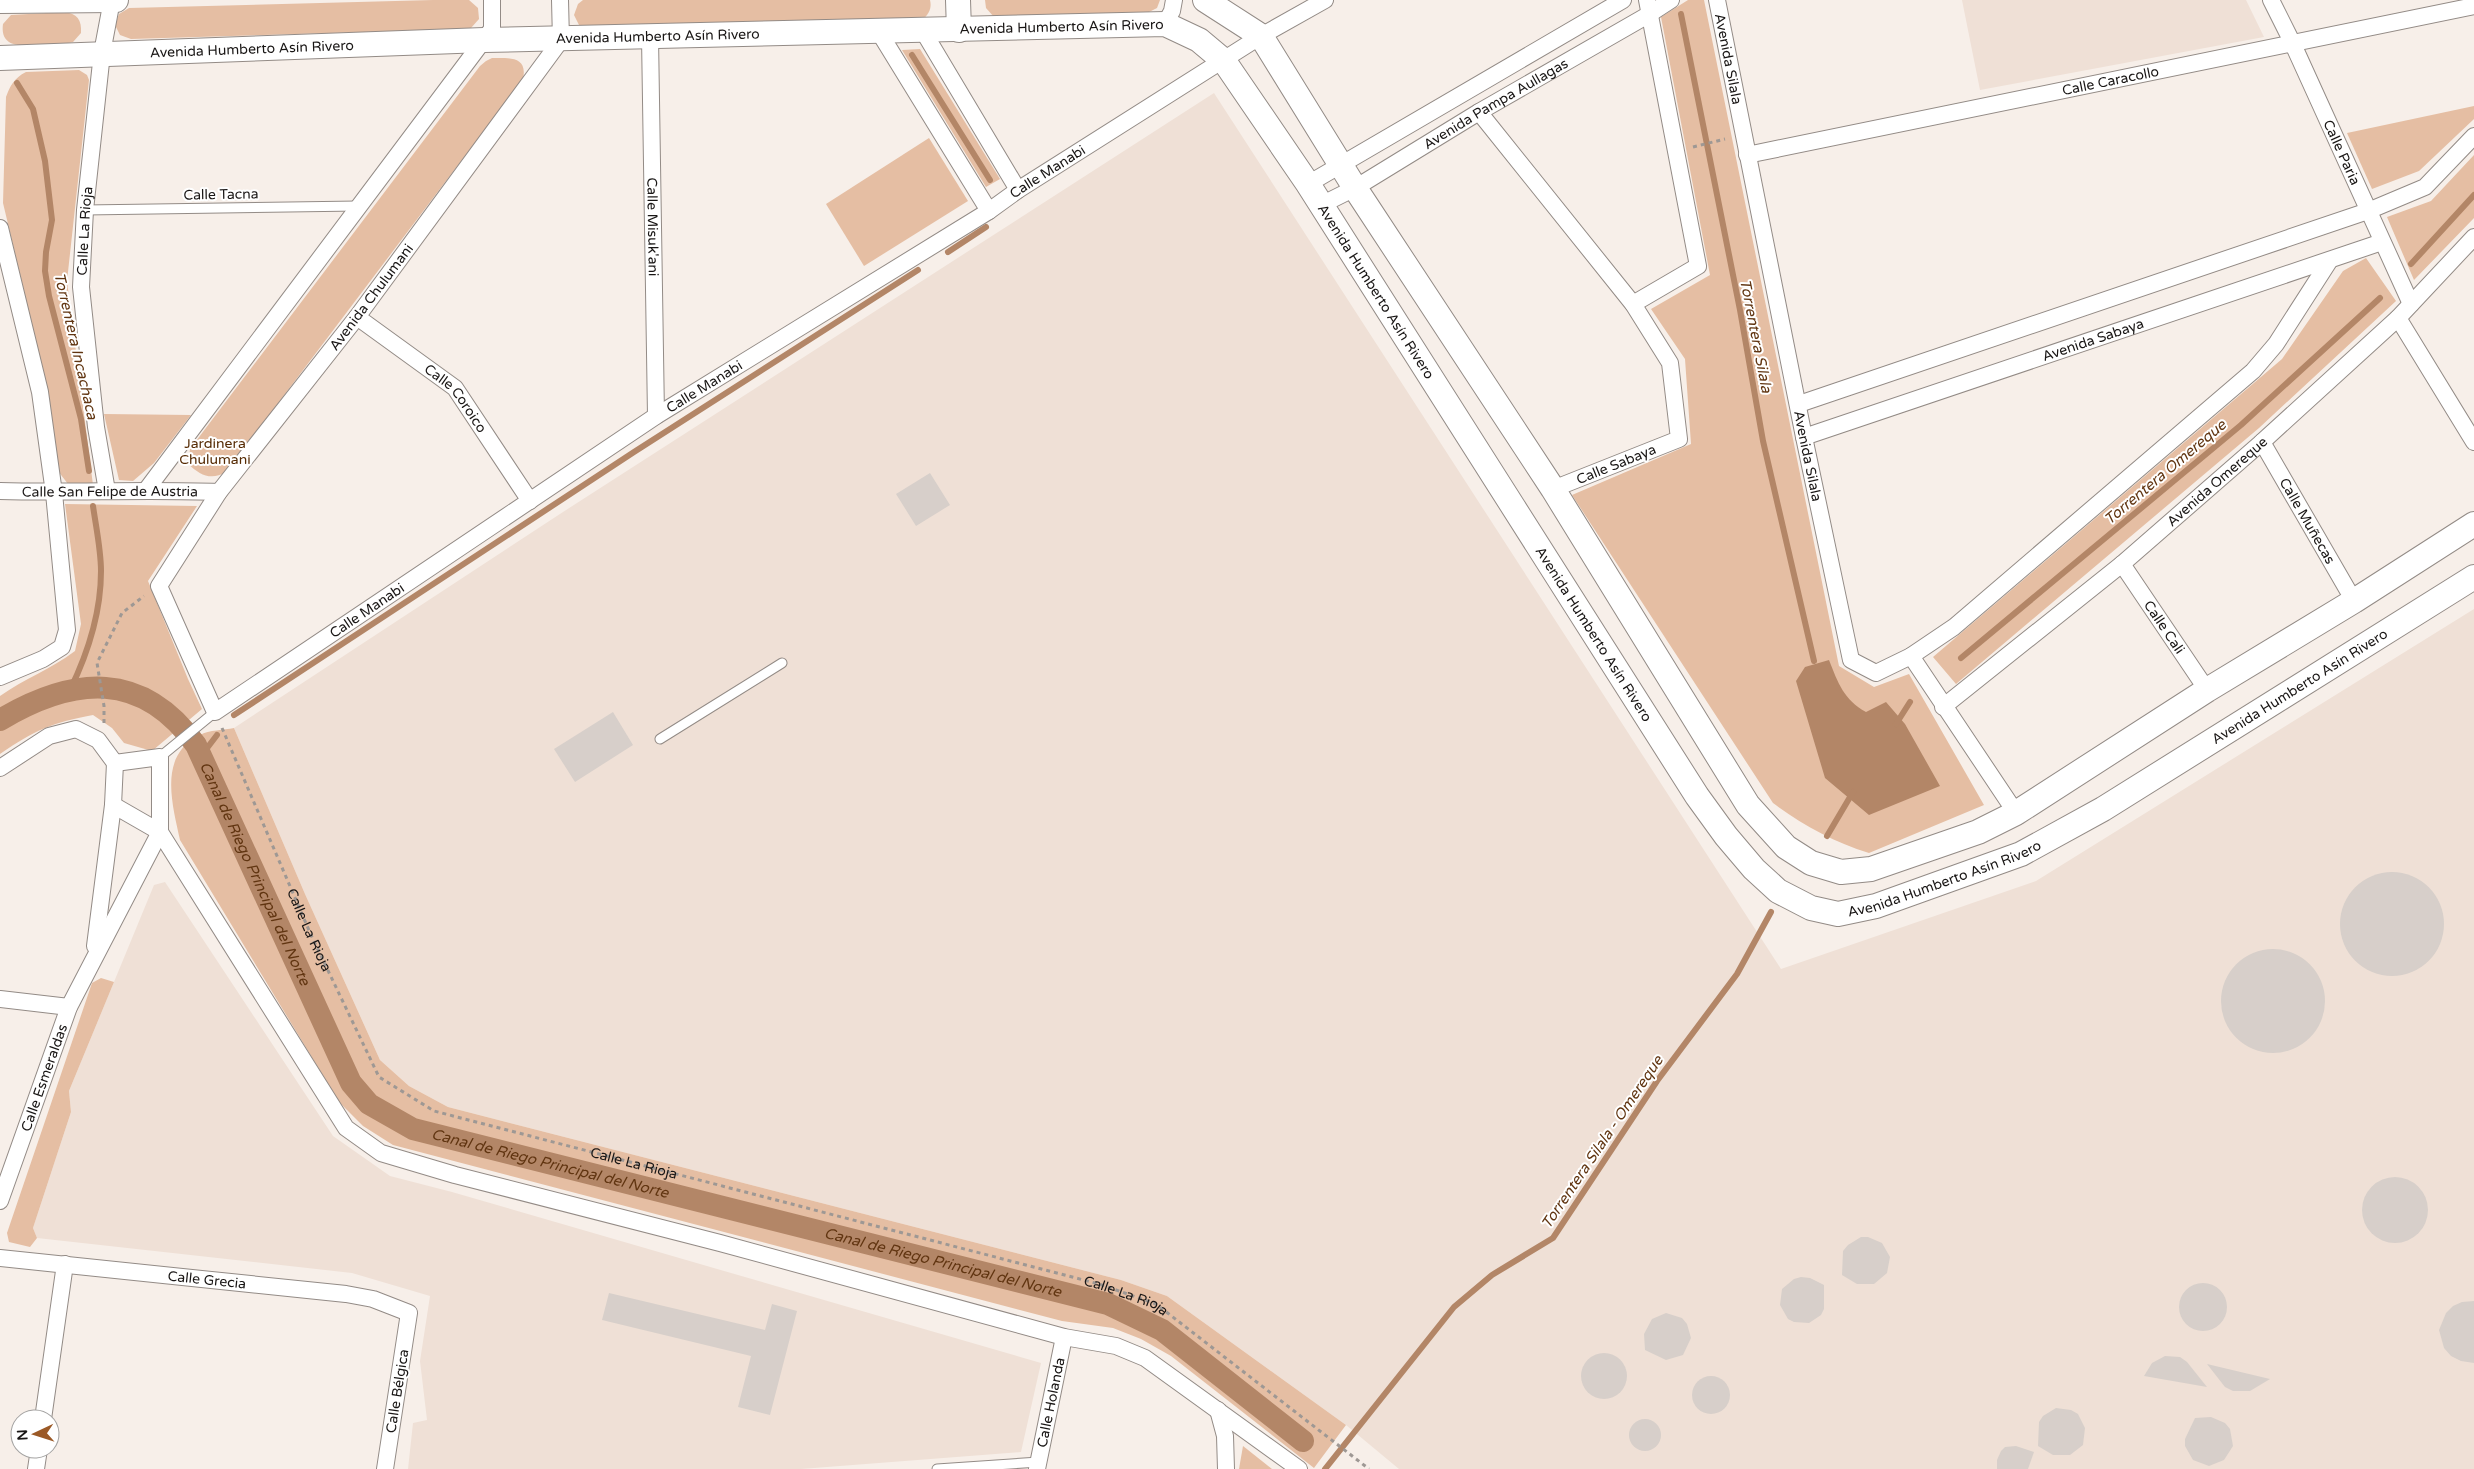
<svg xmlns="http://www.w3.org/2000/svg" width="2474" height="1469" font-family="'Varela Round',sans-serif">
	<rect width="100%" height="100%" fill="#f7efe9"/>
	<!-- built -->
	<g fill="#efe0d6">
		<polygon points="1962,0 2246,0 2264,37 1980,90"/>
		<polygon points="1214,93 1781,969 2036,881 2474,609 2474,1469 1399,1469 1346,1425 1167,1296 1121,1280 448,1107 409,1086 380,1060 305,894 234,728 563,512"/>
		<polygon points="165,882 333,1136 390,1176 452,1192 1041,1363 1021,1452 801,1469 408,1469 413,1423 427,1420 420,1361 430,1296 352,1273 37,1238 33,1228 71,1112 69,1091 154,885"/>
	</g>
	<!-- green -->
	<g fill="#e5bea3">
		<polygon points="433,0 469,0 478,8 479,19 471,28 466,29 131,39 120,35 115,25 119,14 129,8"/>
		<path d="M583,0h347c2,8 -1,14 -7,19l-339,9 -5,-3 -5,-10 4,-11z"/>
		<polygon points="985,0 1160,0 1157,8 1147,13 994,17 986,8"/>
		<path d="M1688,0h16l135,666 35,21 35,-13 75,131 -115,48c-35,-11 -67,-28 -96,-50l-201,-308 119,-51 -6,-85 -34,-50 59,-34 -49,-258z"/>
		<path d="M64,12c13,1 18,8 17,21l-8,9c-12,3 -55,7 -64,0 -6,-4 -7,-11 -6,-18l8,-9z"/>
		<polygon points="920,49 1000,179 986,187 902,50"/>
		<path d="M492,58c17,0 36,-2 31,21l-297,393c-15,9 -26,3 -38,-8l2,-15 290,-383 6,-5z"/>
		<path d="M79,70l8,5 2,5 -22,201 26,204 -25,-1 -10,-13 -14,-96 -41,-172 3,-106c4,-11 8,-19 20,-25z"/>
		<polygon points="2474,106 2474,119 2419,171 2372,189 2347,133"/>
		<polygon points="929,138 968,201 864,266 826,204"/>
		<polygon points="2474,155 2474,218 2414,280 2387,217 2431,201"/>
		<polygon points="2366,258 2396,301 2259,428 1956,684 1933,657 2282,359 2343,271"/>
		<polygon points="104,414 191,415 154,463 133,481 119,480"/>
		<path d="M65,504l132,2 -49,75 40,98 14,30 -50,42 -28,-8 -12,-15 -19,-13c-42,8 -58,15 -93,39v-58c24,-17 51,-27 75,-45l6,-27z"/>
		<path d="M234,728l71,166 75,166 29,26 39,21 673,173 46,16 179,129 -32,43 -143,-112 -30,-17 -28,-11 -51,-7 -669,-176 -30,-19 -24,-24 -159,-262c-8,-37 -22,-85 20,-105 9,-5 24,-5 34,-7z"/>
		<polygon points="101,978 114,982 69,1091 71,1112 33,1228 37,1238 30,1247 9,1242 7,1233 92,983"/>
		<polygon points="1243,1446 1272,1469 1239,1469"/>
	</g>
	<!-- water -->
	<path fill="#b38667" d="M1829,660c9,23 15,40 37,52l20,-10 19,22 35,62 -71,29 -44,-37 -29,-97 9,-14z"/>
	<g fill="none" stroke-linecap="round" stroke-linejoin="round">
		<!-- stream -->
		<g stroke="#b38667" stroke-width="6">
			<polyline points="1681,14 1740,310 1763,441 1814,661"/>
			<polyline points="912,55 990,180"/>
			<polyline points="17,83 33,109 45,161 52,220 46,252 45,271 49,296 81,419 89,471"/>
			<polyline points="948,252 986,227"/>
			<polyline points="2411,264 2474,195"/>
			<polyline points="1961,658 2241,425 2380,298"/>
			<path d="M70,690c18,-37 31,-77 31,-119 0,-21 -5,-44 -8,-65"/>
			<polyline points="234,715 634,452 918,270"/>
			<polyline points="1896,724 1910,702"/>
			<polyline points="201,756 217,735"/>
			<polyline points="1827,836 1853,792"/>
			<polyline points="1325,1469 1454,1307 1492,1275 1553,1238 1657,1081 1737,974 1771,912"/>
		</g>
		<!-- canal -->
		<path stroke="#b38667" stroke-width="22" id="s1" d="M0,720c74,-44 142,-50 196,25l155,338 18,21 44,25 695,175 54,26 141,111"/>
	</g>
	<!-- building -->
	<g fill="#d7cfca">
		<polygon points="930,473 950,505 916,526 896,494"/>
		<polygon points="613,712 633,745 575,782 554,749"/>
		<circle cx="2392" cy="924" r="52"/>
		<circle cx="2273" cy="1001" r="52"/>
		<circle cx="2395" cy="1210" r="33"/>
		<polygon points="1861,1237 1868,1237 1882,1243 1890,1257 1887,1273 1874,1284 1857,1284 1842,1275 1843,1251 1848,1245"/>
		<polygon points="1801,1277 1810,1278 1824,1285 1824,1309 1821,1315 1809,1323 1794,1322 1788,1319 1780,1305 1782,1289 1794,1279"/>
		<circle cx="2203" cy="1307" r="24"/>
		<polygon points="609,1293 765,1330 772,1304 797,1311 770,1415 738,1407 751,1356 602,1320"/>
		<polygon points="2474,1301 2474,1363 2461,1361 2451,1356 2444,1348 2439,1330 2446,1313 2453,1306 2462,1302"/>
		<polygon points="1666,1313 1682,1318 1687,1324 1691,1338 1683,1355 1666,1360 1645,1350 1644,1334 1652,1319"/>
		<circle cx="1604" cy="1376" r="23"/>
		<polygon points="2165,1356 2180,1357 2187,1362 2207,1387 2144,1376 2152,1363"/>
		<polygon points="2207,1364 2270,1379 2250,1391 2233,1391 2225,1387"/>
		<circle cx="1711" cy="1395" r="19"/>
		<polygon points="2056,1408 2071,1410 2078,1414 2085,1428 2083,1445 2070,1455 2053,1455 2038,1446 2039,1422 2043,1416"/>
		<polygon points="2211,1417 2225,1423 2230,1429 2233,1446 2224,1460 2209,1466 2193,1460 2185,1446 2185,1439 2195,1418"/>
		<circle cx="1645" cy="1435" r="16"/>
		<polygon points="2016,1446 2034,1452 2028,1469 1997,1469 1997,1460 2001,1451 2005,1447"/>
	</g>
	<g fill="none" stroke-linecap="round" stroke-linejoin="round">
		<!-- lane casing -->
		<g stroke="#938b86" stroke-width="11">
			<g id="lane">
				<polyline points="85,210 358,206"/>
				<polyline points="660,739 782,663"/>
				<polyline points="160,757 215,712"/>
				<polyline points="937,1469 1039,1462"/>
			</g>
		</g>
		<!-- street casing -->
		<g stroke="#938b86" stroke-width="18">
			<g id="street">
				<path id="s3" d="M560,0l1,40 -204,277 -138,175 -60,94 56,126 441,-296 333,-205 29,-21 243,-154 64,-36"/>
				<path id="s4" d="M1717,0l87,437 47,223 25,13 35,-17 43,-29 299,-256 23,-27 54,-84"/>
				<path id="s5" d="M2271,0l21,42 119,262"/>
				<polyline points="1165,24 1172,11 1174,0"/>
				<polyline points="923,31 1018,190"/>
				<polyline points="879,32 989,211"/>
				<path id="s6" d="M650,37l6,379"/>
				<polyline points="1479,112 1633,304 1670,363 1679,439 1553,489"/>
				<path id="s7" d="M1747,155l727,-149"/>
				<polyline points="1308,184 1623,0"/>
				<path id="s8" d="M1321,205l34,-17 124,-76 169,-97 23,-15"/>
				<polyline points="0,228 40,392 54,493 67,630 62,647 43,659 0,677"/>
				<polyline points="1633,304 1698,266 1647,0"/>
				<path id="s9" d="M357,317l98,71 75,113"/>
				<polyline points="2398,318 2474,442"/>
				<polyline points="1799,404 2368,211 2425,187 2474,136"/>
				<path id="s10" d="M1804,437l578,-195"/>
				<path id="s11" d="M2262,442l92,159"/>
				<polyline points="147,489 492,29 492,0"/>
				<path id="s12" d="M0,491c73,2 146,-2 219,1"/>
				<path id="s13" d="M107,491l-11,-64 -15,-140 4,-77 17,-157 10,-53"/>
				<path id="s14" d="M2122,564l85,126"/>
				<polyline points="1911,656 2016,813"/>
				<path id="s15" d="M1943,707l179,-143 140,-122 136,-124 76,-81"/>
				<polyline points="0,768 49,736 76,729 98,740 115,763"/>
				<polyline points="113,805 160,832 346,1128 381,1153 455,1175 720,1243 1064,1337 1116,1346 1145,1358 1299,1469"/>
				<polyline points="95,946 113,805 115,763"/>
				<polyline points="0,999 69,1007"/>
				<path id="s16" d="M0,1201l69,-194 91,-175v-75l-45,6"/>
				<path id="s17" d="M0,1258l346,36 27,5 36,14 -24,156"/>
				<polyline points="1218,1410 1225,1436 1226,1469"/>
				<polyline points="43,1419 65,1264"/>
				<polyline points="36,1469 39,1449"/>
				<path id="s18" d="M1037,1469l27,-132"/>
			</g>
		</g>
		<!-- secondary casing -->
		<g stroke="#938b86" stroke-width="26">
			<g id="secondary">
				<polyline points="958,0 959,30"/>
				<polyline points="1205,0 1261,36 1355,188 1553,489 1748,805 1786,847 1811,863 1841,872 1871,869 1978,832 2016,813 2207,690 2354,601 2474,524"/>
				<polyline points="0,1 116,0"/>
				<path id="s19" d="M0,58l484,-18 681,-16 34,16 25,21 84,123 389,612 29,40 28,33 24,22 33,17 27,6 38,-8 145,-52 82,-45 371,-232"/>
			</g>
		</g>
		<!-- path -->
		<g stroke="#9e9894" stroke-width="3" stroke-dasharray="4 4" stroke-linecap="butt">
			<polyline points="1693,147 1725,139"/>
			<polyline points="104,723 104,706 97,663 122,613 144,596"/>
			<path id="s2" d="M222,728l89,207 68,142 55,34 665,173 57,20 213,165"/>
		</g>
		<!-- lane -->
		<use href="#lane" stroke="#fff" stroke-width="9"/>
		<!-- street -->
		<use href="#street" stroke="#fff" stroke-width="16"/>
		<!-- secondary -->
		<use href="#secondary" stroke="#fff" stroke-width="24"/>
	</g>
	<g text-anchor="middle" stroke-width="4" stroke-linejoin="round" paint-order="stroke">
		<!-- street labels -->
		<g font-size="14" fill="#191615" stroke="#fff">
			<text dy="5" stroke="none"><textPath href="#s19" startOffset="1062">Avenida Humberto Asín Rivero</textPath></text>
			<text dy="5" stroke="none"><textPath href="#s19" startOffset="658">Avenida Humberto Asín Rivero</textPath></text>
			<text dy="5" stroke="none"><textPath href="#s19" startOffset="252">Avenida Humberto Asín Rivero</textPath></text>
			<text dy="5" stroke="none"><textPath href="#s4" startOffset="60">Avenida Silala</textPath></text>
			<text dy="5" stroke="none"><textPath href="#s7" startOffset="371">Calle Caracollo</textPath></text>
			<text dy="5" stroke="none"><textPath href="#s8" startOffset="202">Avenida Pampa Aullagas</textPath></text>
			<text dy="5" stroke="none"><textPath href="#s5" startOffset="168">Calle Paria</textPath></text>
			<text dy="5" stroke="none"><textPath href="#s3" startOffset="1849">Calle Manabi</textPath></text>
			<text transform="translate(221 194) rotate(-1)" y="5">Calle Tacna</text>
			<text dy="5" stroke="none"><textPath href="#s6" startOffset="190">Calle Misuk'ani</textPath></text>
			<text dy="5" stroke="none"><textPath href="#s13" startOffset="262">Calle La Rioja</textPath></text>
			<text dy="5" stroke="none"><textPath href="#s19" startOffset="1512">Avenida Humberto Asín Rivero</textPath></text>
			<text transform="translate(371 297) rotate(-53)" y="5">Avenida Chulumani</text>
			<text dy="5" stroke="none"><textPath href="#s10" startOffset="305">Avenida Sabaya</textPath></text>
			<text dy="5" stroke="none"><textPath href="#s3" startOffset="1444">Calle Manabi</textPath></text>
			<text dy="5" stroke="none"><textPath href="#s9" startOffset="129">Calle Coroico</textPath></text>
			<text dy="5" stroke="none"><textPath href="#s4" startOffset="465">Avenida Silala</textPath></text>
			<text transform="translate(1616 464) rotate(-22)" y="5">Calle Sabaya</text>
			<text dy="5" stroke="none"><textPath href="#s15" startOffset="355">Avenida Omereque</textPath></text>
			<text dy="5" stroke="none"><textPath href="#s12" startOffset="110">Calle San Felipe de Austria</textPath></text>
			<text dy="5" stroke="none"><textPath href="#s11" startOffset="91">Calle Muñecas</textPath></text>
			<text dy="5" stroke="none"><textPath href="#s3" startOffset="1039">Calle Manabi</textPath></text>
			<text dy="5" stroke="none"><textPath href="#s14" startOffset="76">Calle Cali</textPath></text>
			<text dy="5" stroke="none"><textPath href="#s19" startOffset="1918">Avenida Humberto Asín Rivero</textPath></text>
			<text dy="5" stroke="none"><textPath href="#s19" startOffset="2818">Avenida Humberto Asín Rivero</textPath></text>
			<text dy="5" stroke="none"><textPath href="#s19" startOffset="2412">Avenida Humberto Asín Rivero</textPath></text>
			<text dy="5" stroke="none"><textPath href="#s2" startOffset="220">Calle La Rioja</textPath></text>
			<text dy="5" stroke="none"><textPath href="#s16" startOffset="131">Calle Esmeraldas</textPath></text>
			<text dy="5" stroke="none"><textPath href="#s2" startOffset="654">Calle La Rioja</textPath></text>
			<text dy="5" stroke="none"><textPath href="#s17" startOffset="208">Calle Grecia</textPath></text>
			<text dy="5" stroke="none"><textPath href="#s2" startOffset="1164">Calle La Rioja</textPath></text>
			<text transform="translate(397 1391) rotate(-81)" y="5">Calle Bélgica</text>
			<text dy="5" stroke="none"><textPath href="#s18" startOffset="68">Calle Holanda</textPath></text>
		</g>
		<!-- park labels -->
		<g font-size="14" fill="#562b04" stroke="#fff">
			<text x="215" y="448">Jardinera<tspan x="215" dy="16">Chulumani</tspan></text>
		</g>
		<!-- water labels -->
		<g font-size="15" font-style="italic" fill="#613511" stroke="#fff">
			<text transform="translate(1756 336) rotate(79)" y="5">Torrentera Silala</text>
			<text transform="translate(76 346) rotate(77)" y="5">Torrentera Incachaca</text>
			<text transform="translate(2165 472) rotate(-40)" y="5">Torrentera Omereque</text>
			<text dy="5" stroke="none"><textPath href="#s1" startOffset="364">Canal de Riego Principal del Norte</textPath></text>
			<text transform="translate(1602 1142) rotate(-56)" y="5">Torrentera Silala - Omereque</text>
			<text dy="5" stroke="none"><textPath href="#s1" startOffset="814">Canal de Riego Principal del Norte</textPath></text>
			<text dy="5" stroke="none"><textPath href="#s1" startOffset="1219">Canal de Riego Principal del Norte</textPath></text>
		</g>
	</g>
	<!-- north arrow -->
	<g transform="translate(35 1434) rotate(266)"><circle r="24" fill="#ffffff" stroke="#a3a2a1"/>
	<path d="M0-4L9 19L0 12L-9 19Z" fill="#9b5926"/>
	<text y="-8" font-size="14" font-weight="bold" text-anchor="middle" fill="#191615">N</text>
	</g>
</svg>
